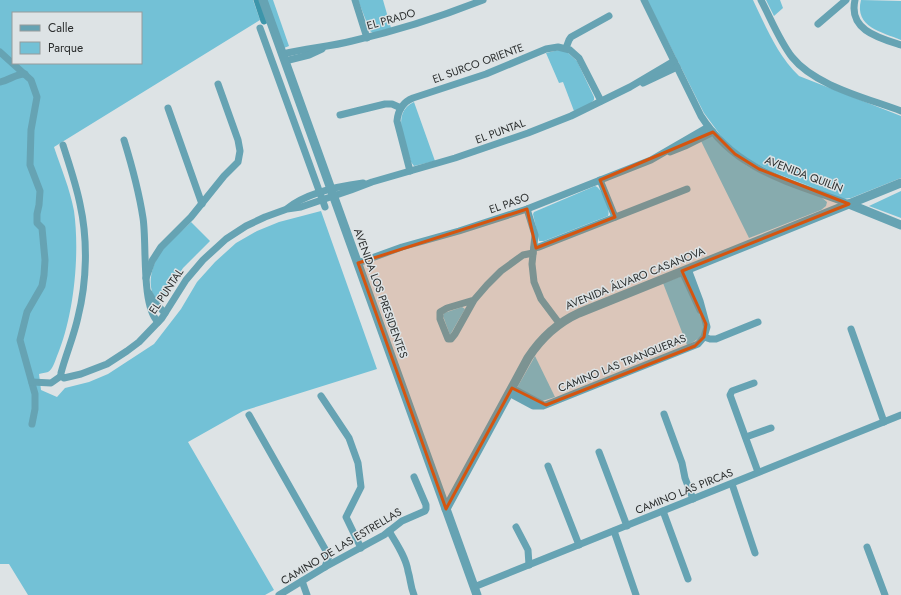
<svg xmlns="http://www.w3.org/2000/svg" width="901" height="595" font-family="Jost,sans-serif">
	<rect width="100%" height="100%" fill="#dde3e5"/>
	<!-- green -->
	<g fill="#73c1d6" fill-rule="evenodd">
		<path d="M0,0h253l7,20 -206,127c7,21 16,42 20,64 6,43 0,105 -17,145 -2,5 -4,13 -9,16 -2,1 -7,1 -9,2l2,16 16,7 8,-9 24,-6 19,-8 46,-30 27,-35 16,-27 18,-20 21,-19 21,-12 22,-9 42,-11 56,158 -134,42 -55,31 86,148 -9,5h-237l-19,-31h-9zM13,13h128v50h-128z"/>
		<polygon points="267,0 273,0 289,46 284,48"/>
		<polygon points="358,0 383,0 391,28 373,33 370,31"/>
		<path d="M647,0h106c13,27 24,55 46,76l102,40v62l-50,20 -8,1 -70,-27 -26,-13 -23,-19 -20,-27z"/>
		<polygon points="766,0 780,0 783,8 774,16"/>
		<path d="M861,0l40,1v39c-19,-8 -47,-13 -40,-40z"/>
		<polygon points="559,50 566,51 577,61 594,97 594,100 590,104 574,111 563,82 559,83 546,53"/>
		<path d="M414,102l21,59 -21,5 -3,-4c-5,-19 -21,-49 3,-60z"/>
		<path d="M711,136c13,8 24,23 38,31 23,13 48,21 72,30l6,5 -1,4 -5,4 -72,28 -48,-97z"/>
		<path d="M595,186c7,2 16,23 13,30l-64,25h-5l-6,-27 1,-2z"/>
		<polygon points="901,191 901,218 869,206"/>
		<path d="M191,222l19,19 -27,27 -21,33 -3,1c-14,-12 -8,-35 1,-49 8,-11 21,-21 31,-31z"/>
		<path d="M682,276c4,8 22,42 22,49 1,11 -8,16 -17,20l-24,-62z"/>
		<polygon points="462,307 465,309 450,335 443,316 444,313"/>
		<polygon points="535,356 555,397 542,401 518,390 518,386"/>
	</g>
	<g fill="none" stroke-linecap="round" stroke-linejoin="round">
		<!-- canal -->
		<polyline stroke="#3c95aa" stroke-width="7" points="257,0 264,21"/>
		<!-- minor -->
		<g stroke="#66a3b3" stroke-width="7">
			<polyline points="355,0 367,38"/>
			<path d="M644,0l57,116c36,56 90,66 148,88"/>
			<path d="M761,0c10,19 18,40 31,57 23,29 75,41 109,54"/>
			<path d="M855,0c-7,30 24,38 46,45"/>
			<polyline points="818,24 846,0"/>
			<polyline points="260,28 325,207"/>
			<polyline points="566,48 569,40 571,37 609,16"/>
			<polyline points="0,52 31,80 37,97 31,130 30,165 40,191 39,205 37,214 37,223 42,228 45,260 44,275 42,286 27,312 20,340 35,394 35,409 32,424"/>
			<path d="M283,54c23,-6 46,-7 69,-13 44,-10 88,-24 131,-41"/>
			<polyline points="285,61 309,55 322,49"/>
			<path d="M0,82c10,-2 15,-8 25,-8"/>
			<polyline points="643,83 677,67"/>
			<polyline points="168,108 202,204"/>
			<polyline points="340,115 385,104 392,104 401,108"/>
			<path d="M124,140c8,26 15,52 19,78 4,24 -2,88 15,104"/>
			<polyline points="670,152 685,146 713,132"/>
			<path d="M410,171l-13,-50c1,-11 6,-19 16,-23l73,-24 60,-25 12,-2 12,3 9,8 22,43"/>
			<polyline points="600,180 615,217"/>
			<path d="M288,208c19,-15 52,-22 75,-25"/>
			<polyline points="527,209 535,235 532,264 534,282 541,299 559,323"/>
			<polyline points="534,248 539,247 687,189"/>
			<polyline points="358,263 402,247 459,231 527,209 651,160 708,127"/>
			<polyline points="682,271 700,310"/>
			<polyline points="146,278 152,261 161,247 191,217 224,176 238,162 240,151 238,140 218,84"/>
			<polyline points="149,293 154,302 165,313"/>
			<polyline points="474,300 447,308 440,312 440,319 448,339 451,339 455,334 474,300 487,285 501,271 523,255 533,253"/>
			<polyline points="851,329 884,422"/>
			<polyline points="704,337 710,339 716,339 758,322"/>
			<polyline points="61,376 64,378 81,374 107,364 127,351 139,342 162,318 186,280 203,260 226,239 246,226 265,217 287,209 301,207 351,190 372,182 455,158 528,133 571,116 630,87 674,61"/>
			<path d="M61,376v-3c5,-19 13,-37 17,-56 9,-36 10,-77 2,-113 -4,-20 -11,-40 -17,-59"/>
			<polyline points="32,382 51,383 61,376"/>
			<polyline points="754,383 732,391 730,395 758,472"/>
			<polyline points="512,388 542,404"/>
			<polyline points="509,393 533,406 543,406 698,344 704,337 707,327 700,301 688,269"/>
			<polyline points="321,396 349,438 358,463 361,487 346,517 361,548"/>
			<polyline points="664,414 682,463 685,478 693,499"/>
			<polyline points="249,415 329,556 325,567"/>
			<polyline points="746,437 771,428"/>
			<polyline points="599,452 627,526"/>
			<polyline points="548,466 579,545"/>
			<polyline points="732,484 755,553"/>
			<polyline points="663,511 688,579"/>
			<polyline points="516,527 528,550 529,565"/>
			<path d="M389,531c7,12 17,26 19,40 3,10 2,14 6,24"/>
			<polyline points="614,531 636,595"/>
			<polyline points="867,547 885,595"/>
			<polyline points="302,581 307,595"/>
			<polyline points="474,587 901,415"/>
			<polyline points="279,595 325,567 384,535 402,521 425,511 426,509 426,505 414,477"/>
		</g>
		<!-- tertiary -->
		<g stroke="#66a3b3" stroke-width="9">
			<polyline points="263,0 477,595"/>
			<polyline points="849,204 901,225"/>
			<path d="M446,509l82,-151c13,-20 29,-35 51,-45l322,-130"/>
		</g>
	</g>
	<!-- marked area -->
	<path fill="#d5550f" fill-opacity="0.2" stroke="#d5550f" stroke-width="3" stroke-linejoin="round" d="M713,132l22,22 24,15 90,35 -167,67 24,53 -2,13 -9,9 -149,59 -34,-17 -66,121 -88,-246 169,-54 9,39 79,-31 -15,-37z"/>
	<g text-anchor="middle" stroke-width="3" stroke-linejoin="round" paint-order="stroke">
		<!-- street labels -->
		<g font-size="11" fill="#2b2e2e" stroke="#dde3e5">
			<text transform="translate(391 19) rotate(-16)" y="4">EL PRADO</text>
			<text transform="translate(478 63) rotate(-20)" y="4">EL SURCO ORIENTE</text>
			<text transform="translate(500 131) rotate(-20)" y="4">EL PUNTAL</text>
			<text transform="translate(804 174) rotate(21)" y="4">AVENIDA QUILÍN</text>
			<text transform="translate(509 203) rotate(-19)" y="4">EL PASO</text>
			<text transform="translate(635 278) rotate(-22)" y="4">AVENIDA ÁLVARO CASANOVA</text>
			<text transform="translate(166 291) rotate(-56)" y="4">EL PUNTAL</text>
			<text transform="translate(381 293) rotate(70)" y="4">AVENIDA LOS PRESIDENTES</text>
			<text transform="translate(622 363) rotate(-22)" y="4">CAMINO LAS TRANQUERAS</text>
			<text transform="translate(684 491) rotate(-22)" y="4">CAMINO LAS PIRCAS</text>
			<text transform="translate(341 546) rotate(-31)" y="4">CAMINO DE LAS ESTRELLAS</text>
		</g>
	</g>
	<!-- legend -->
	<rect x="12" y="12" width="130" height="52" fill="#dde3e5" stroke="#969b9c"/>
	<rect x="20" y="25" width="20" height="6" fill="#66a3b3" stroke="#969b9c"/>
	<text x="48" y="32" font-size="12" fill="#2b2e2e">Calle</text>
	<rect x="20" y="42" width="20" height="12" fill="#73c1d6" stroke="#969b9c"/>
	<text x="48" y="52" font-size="12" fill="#2b2e2e">Parque</text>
</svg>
